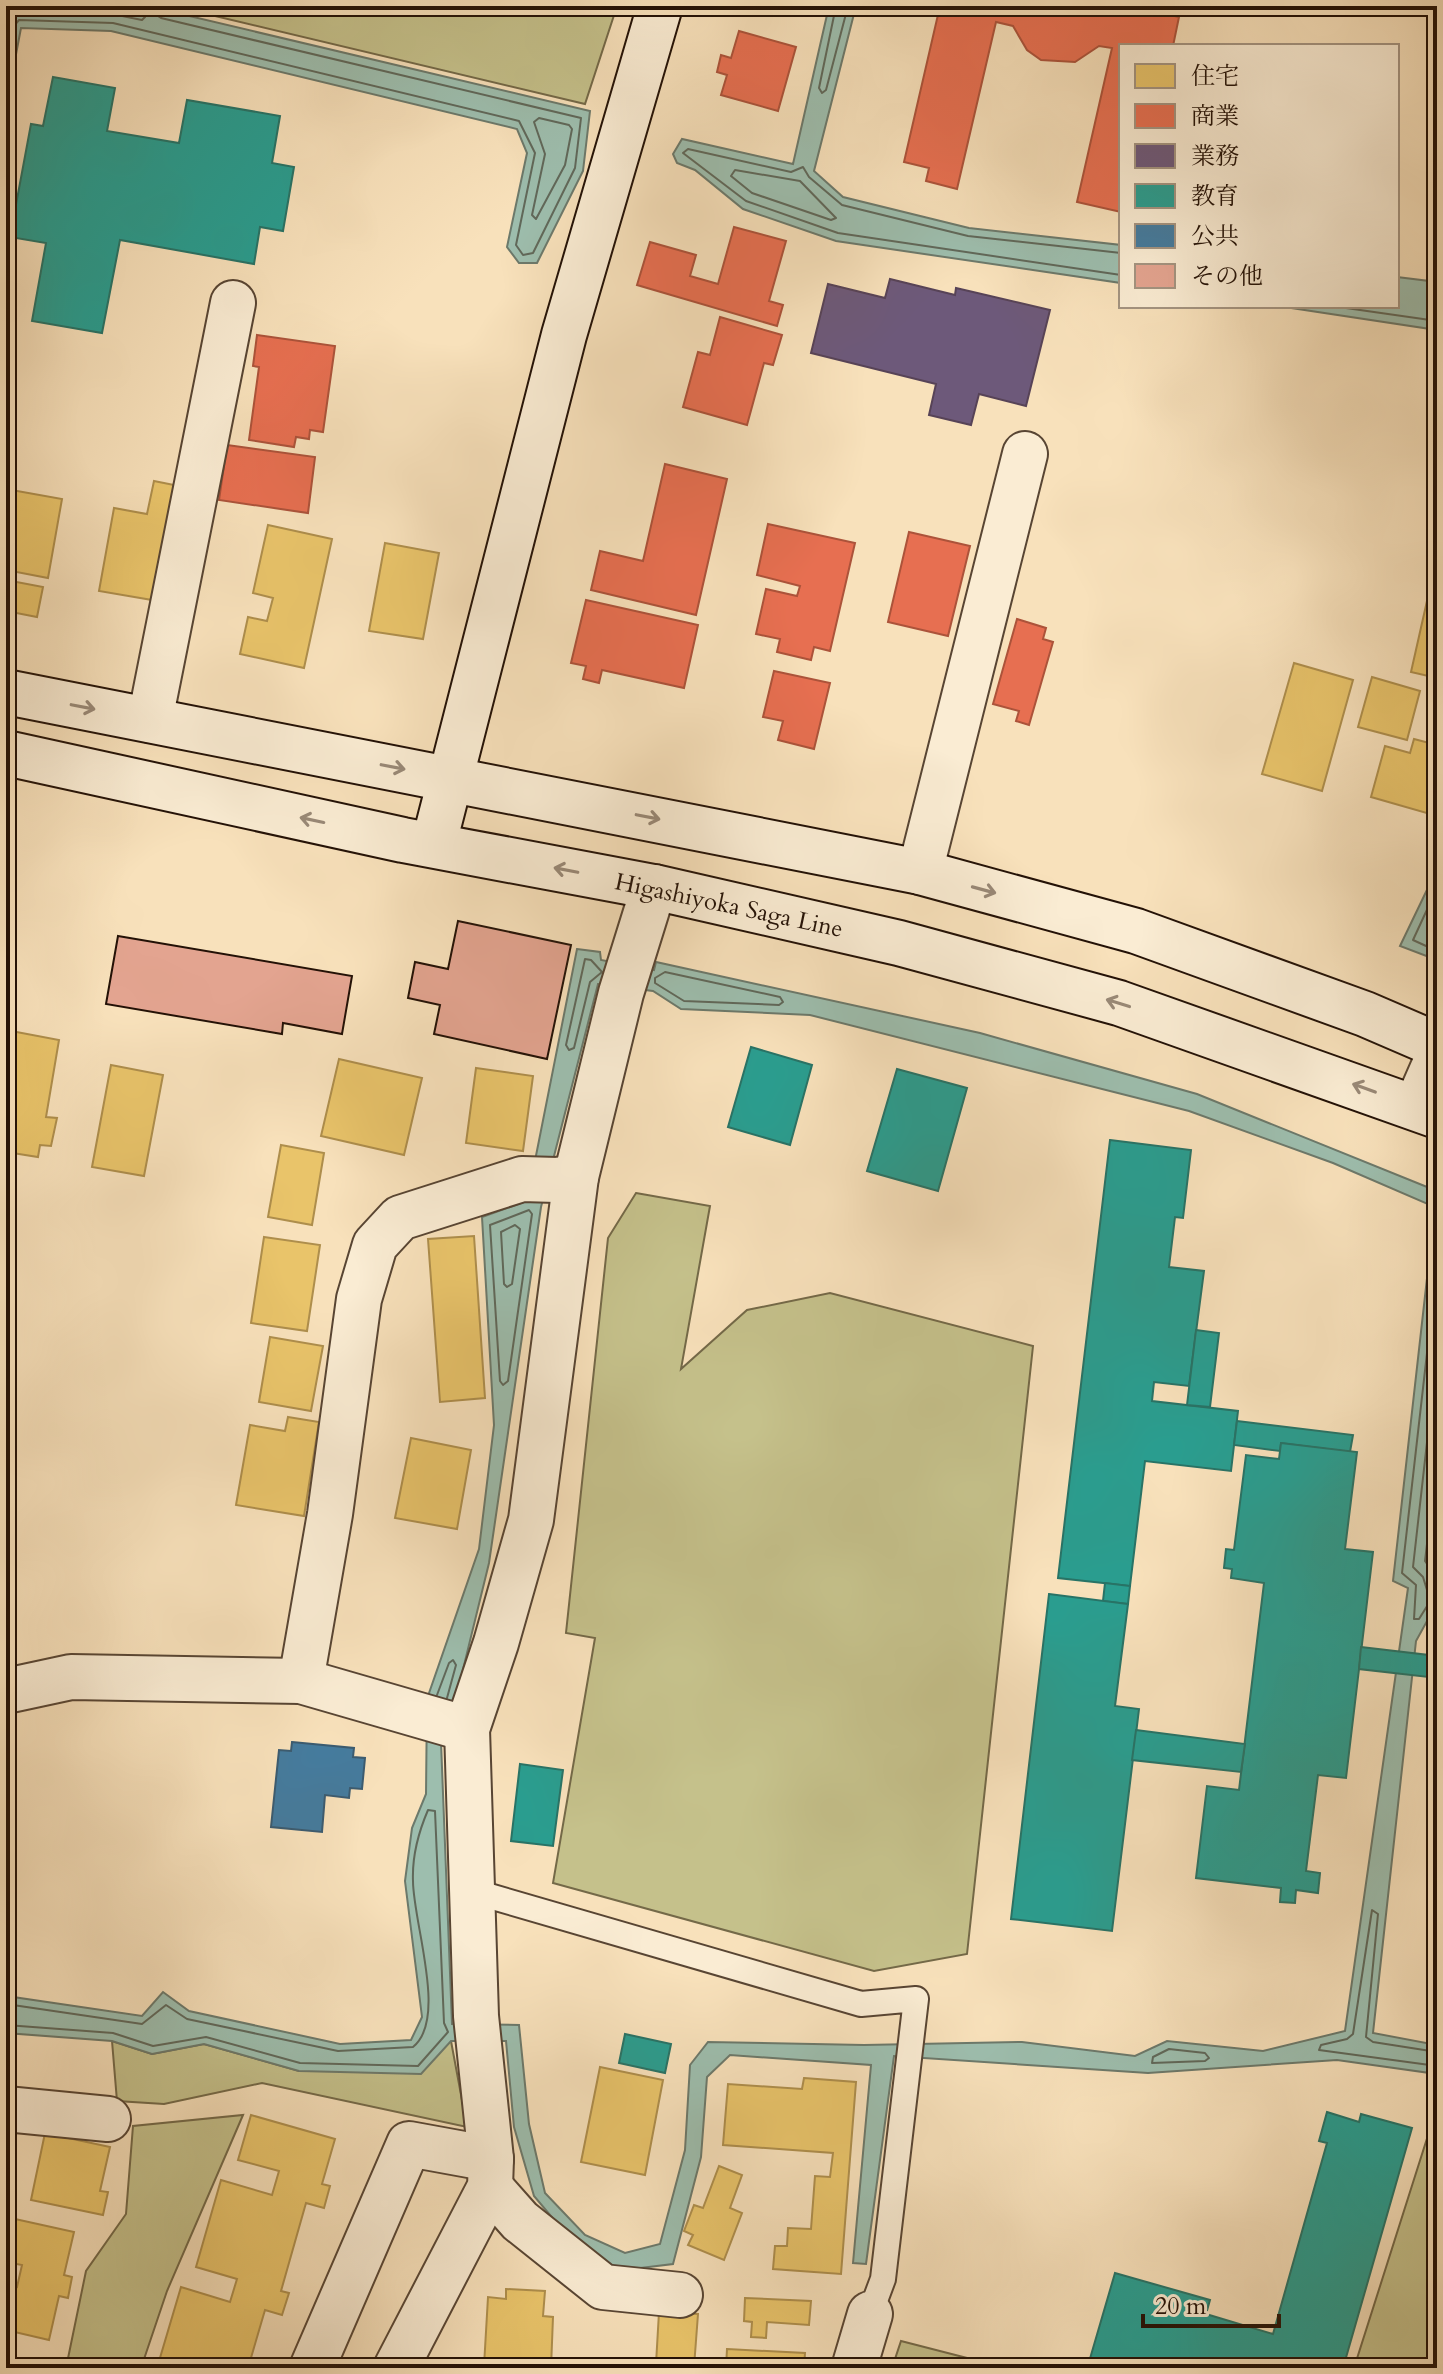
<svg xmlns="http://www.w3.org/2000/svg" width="1443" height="2374" font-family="Cardo,'Noto Serif JP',serif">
	<rect width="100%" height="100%" fill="#f8e1bb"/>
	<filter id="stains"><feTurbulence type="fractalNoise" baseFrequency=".0025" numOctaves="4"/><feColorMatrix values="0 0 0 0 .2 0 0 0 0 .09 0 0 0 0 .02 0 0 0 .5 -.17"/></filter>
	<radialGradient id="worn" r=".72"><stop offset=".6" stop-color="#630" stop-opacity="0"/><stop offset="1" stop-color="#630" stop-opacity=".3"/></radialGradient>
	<!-- green -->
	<g fill="#c5c18b" stroke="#746948" stroke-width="2">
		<polygon points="173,6 617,6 585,104"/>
		<polygon points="636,1193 710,1206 681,1369 747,1310 830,1293 1033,1346 967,1954 874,1971 553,1883 595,1638 566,1633 608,1238"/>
		<polygon points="112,2041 152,2054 204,2044 299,2071 451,2041 467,2127 262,2083 164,2104 117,2101"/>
		<polygon points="1437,2107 1437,2368 1354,2368"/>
		<polygon points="243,2115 167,2291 141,2368 66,2368 86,2271 126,2214 133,2126"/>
		<polygon points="901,2341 1006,2368 892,2368"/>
	</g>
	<!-- water -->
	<g fill="#9dbeae" stroke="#6c796b" stroke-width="2" fill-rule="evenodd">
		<polygon points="6,6 147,6 590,111 583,171 537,263 519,263 507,247 527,153 517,129 111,31 21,28 6,107"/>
		<polygon points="829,6 856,6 814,171 843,197 969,228 1121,245 1121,283 836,241 743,209 695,170 677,163 673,154 682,139 793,164"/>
		<polygon points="1397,277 1437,282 1437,330 1278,306 1397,306"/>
		<polygon points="1437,869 1437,960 1400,946"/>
		<path d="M577,949l23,3 1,8 53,10 2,-8 324,71 217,61 240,97v412l-21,38 -43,392 64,12v29l-100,-14 -189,13 -254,-17 -28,208 -13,-1 18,-198 -141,-10 -23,22 -6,80 -28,107 -49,6 -42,-17 -48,-57 -20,-69 -8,-86h-55l-30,33 -122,-3 -95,-27 -52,10 -40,-13 -106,-8v-37l136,20 21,-24 26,19 151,33 71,-4 11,-23 -17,-136 7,-53 14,-34 1,-95 52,-150 15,-124 -12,-208 45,-16zM598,984l55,7 28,18 129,6 379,96 144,52 102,44 -42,374 15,7 -63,443 -82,20 -96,-10 -32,15 -113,-14 -158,3 -156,-3 -18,23 -5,85 -25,94 -35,9 -40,-18 -40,-42 -16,-69 -10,-99 -67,-1 -11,-282 16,-48 32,-131 52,-356z"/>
	</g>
	<!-- homes -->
	<g fill="#e9c46a" stroke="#ae8e4c" stroke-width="2">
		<polygon points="154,481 179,486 158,601 99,591 114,508 147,514"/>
		<polygon points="6,489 62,499 48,578 6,570"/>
		<polygon points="268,525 332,539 304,668 240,654 248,617 267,621 273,598 253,593"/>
		<polygon points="385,543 439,553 423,639 369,631"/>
		<polygon points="6,580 43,587 37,617 6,611"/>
		<polygon points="1429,592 1437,594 1437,678 1411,672"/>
		<polygon points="1294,663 1353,680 1322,791 1262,774"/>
		<polygon points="1372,677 1420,691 1407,740 1358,727"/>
		<polygon points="1414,739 1437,745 1437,816 1371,797 1385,746 1410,753"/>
		<polygon points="6,1030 59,1040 46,1117 57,1118 51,1146 40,1145 38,1157 6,1152"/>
		<polygon points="339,1059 422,1078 404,1155 321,1136"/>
		<polygon points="111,1065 163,1075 144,1176 92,1167"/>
		<polygon points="476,1068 533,1076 523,1151 466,1143"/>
		<polygon points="281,1145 324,1153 312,1225 268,1217"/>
		<polygon points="474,1236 485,1398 440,1402 428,1239"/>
		<polygon points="264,1237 320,1245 307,1331 251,1323"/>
		<polygon points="270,1337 323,1346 311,1411 259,1402"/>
		<polygon points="288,1417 319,1422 304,1516 236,1505 250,1425 285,1431"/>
		<polygon points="411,1438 471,1450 457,1529 395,1518"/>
		<polygon points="600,2067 663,2080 645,2175 581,2162"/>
		<polygon points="804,2078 856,2082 841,2274 773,2269 775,2246 787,2246 788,2228 811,2229 815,2176 830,2177 833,2153 723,2145 728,2084 802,2089"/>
		<polygon points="251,2115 335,2139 322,2184 330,2186 324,2208 306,2203 281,2291 289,2293 282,2315 265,2310 248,2368 157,2368 181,2287 230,2302 237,2279 196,2267 221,2180 272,2195 279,2171 238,2160"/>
		<polygon points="45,2133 110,2147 100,2191 108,2192 103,2215 31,2200"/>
		<polygon points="719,2166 742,2175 730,2208 742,2213 724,2260 688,2245 693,2235 684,2231 694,2205 703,2208"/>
		<polygon points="6,2217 74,2232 64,2275 72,2277 68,2298 59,2296 49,2340 6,2330 6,2284 17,2287 22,2265 6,2262"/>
		<polygon points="506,2289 545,2291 543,2316 553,2317 551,2368 484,2366 488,2297 506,2299"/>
		<polygon points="745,2298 811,2301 809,2325 767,2322 766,2338 751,2337 752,2322 744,2321"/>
		<polygon points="659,2312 698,2314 694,2367 656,2364"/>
		<polygon points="727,2349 805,2353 804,2368 726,2368"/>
	</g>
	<!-- shops -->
	<g fill="#e76f51" stroke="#ac533a" stroke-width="2">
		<polygon points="761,6 785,6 782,15"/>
		<polygon points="940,6 1130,6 1179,17 1173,46 1121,46 1121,212 1077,202 1112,48 1099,46 1075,62 1041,60 1027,50 1013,26 996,22 957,189 926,181 929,168 904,162"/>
		<polygon points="739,31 796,47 778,111 721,95 727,75 717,72 721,55 731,58"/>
		<polygon points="734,227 786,241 769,301 783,305 777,326 637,285 650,242 696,255 690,276 718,284"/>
		<polygon points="720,317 782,335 773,365 764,363 747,425 683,407 698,352 710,355"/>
		<polygon points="257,335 335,346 323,432 310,430 309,439 296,437 294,447 249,440 259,367 253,366"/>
		<polygon points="227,445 315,457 308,513 219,500"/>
		<polygon points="665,464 727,479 696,615 591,590 600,551 643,561"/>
		<polygon points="768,524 855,543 830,651 814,647 811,660 777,652 780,639 756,634 766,589 797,596 800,586 757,575"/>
		<polygon points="909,532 970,546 948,636 888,622"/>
		<polygon points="586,600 698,625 684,688 602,670 599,683 583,679 586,666 571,663"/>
		<polygon points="1017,619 1046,628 1043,639 1053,642 1029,725 1016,721 1019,711 993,704"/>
		<polygon points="774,671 830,683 814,749 778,740 783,721 763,717"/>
	</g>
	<!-- offices -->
	<polygon fill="#6d597a" stroke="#574357" stroke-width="2" points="890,279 955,295 956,288 1050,310 1026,406 979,394 971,425 929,415 936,384 811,353 828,284 885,298"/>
	<!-- schools -->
	<g fill="#2a9d8f" stroke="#287366" stroke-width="2">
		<polygon points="53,77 115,88 107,131 179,143 187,100 280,116 272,163 294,167 283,231 260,227 254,264 120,240 102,333 32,321 46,243 10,237 31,124 43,126"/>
		<polygon points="751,1047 812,1065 790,1145 728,1127"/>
		<polygon points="897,1069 967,1088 938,1191 867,1171"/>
		<polygon points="1110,1140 1191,1150 1183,1218 1175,1217 1169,1267 1204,1271 1189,1386 1154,1382 1152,1401 1238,1411 1231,1471 1145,1461 1130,1586 1058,1578"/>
		<polygon points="1196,1330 1219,1333 1210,1407 1187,1405"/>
		<polygon points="1237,1421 1353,1435 1350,1452 1281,1443 1280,1451 1234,1445"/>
		<polygon points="1281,1443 1357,1452 1345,1549 1373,1552 1346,1778 1318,1775 1306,1871 1320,1873 1318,1893 1296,1890 1295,1903 1280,1902 1281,1888 1196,1878 1207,1786 1239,1790 1264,1583 1231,1578 1232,1569 1224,1568 1226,1549 1234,1550 1246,1455 1279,1459"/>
		<polygon points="1105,1583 1130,1586 1128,1604 1103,1601"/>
		<polygon points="1049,1594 1128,1604 1115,1706 1139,1709 1112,1931 1011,1919"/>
		<polygon points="1361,1647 1437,1656 1437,1678 1359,1669"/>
		<polygon points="1136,1730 1245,1744 1241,1772 1132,1760"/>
		<polygon points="520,1764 563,1770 553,1846 511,1841"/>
		<polygon points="1437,1931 1437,1969 1433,1969"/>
		<polygon points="625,2034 671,2044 665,2073 619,2063"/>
		<polygon points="1327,2112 1359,2122 1361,2114 1412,2128 1343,2368 1110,2368 1089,2362 1115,2273 1210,2300 1206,2314 1273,2334 1327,2143 1319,2141"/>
	</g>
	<!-- public -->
	<polygon fill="#457b9d" stroke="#3b5b70" stroke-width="2" points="292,1742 354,1748 353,1757 365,1758 362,1789 350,1788 349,1798 325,1795 322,1832 271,1827 279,1750 291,1751"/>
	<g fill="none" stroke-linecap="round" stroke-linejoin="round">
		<!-- shore -->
		<g stroke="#60685a" stroke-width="2">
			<polyline points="836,6 819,88 822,93 826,90 848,6"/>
			<path d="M6,19c18,-19 109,-5 136,1l3,-3 -1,-11"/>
			<polyline points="6,64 13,27 19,20 113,23 519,121 535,153 516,245 523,255 533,253 575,168 581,118 161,18 155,14 154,6"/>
			<polygon points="539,118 569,125 572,129 565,165 536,219 532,215 545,154 534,122"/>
			<polygon points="735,170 800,181 836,218 831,220 752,193 731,176"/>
			<polyline points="1121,253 968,236 842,205 809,177 803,167 791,172 688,149 683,153 746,201 838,233 1121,275"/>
			<polyline points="1332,306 1437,321"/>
			<polyline points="1437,888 1413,940 1437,951"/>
			<polygon points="585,959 591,960 602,972 590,982 574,1048 569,1050 566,1045"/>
			<polygon points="665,972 780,997 783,1002 779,1005 684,1001 655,983 655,978"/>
			<polygon points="529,1210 532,1214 508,1381 503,1385 500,1381 490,1225"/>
			<polygon points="515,1225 520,1229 512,1284 507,1287 504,1284 501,1232"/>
			<polyline points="1437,1265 1402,1573 1416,1585 1414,1619 1419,1619 1429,1603 1437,1601"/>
			<polyline points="1437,1353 1413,1567 1423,1577 1427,1590 1437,1591"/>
			<polyline points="1437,1458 1425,1561 1437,1578"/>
			<polyline points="437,1695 449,1663 453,1660 456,1665 447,1698"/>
			<path d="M6,2004l136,20 24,-19 21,14 151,32 75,-4c35,-28 0,-124 0,-166 -1,-24 6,-50 15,-71l7,1 9,212 4,9 -30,34 -118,-3 -94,-26 -53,9 -40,-13 -107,-8"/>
			<polygon points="1169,2049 1205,2053 1209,2058 1205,2061 1152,2063 1153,2057"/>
			<polyline points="1437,2052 1373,2042 1366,2037 1378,1914 1372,1910 1353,2034 1347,2039 1321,2045 1319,2050 1437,2066"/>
		</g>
	</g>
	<!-- building -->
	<g fill="#e3a490" stroke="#231106" stroke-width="2">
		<polygon points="458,921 571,945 547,1059 434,1034 440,1005 408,998 415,962 448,969"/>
		<polygon points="118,936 352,976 342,1034 283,1023 282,1034 106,1004"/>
	</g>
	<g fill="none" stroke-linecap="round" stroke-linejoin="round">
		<!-- lane casing -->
		<g stroke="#584533" stroke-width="28">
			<polyline id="lane" points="472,1891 861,2004 916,1999 883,2279 870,2314"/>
		</g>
		<!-- street casing -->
		<g stroke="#584533" stroke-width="48">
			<g id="street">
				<polyline points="150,720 233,303"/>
				<polyline points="920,872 1025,454"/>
				<polyline points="1416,1107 1437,1059"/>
				<polyline points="301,1681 330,1514 359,1299 375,1245 400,1218 522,1179 557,1180 576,1177"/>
				<polyline points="6,1691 71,1677 301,1681 467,1729"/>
				<polyline points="6,2109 108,2119"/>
				<polyline points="490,2187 520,2221 603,2287 680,2295"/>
				<polyline points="312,2368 409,2144 491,2159"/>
				<polyline points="396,2368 490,2187 491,2159 476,2016 467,1729 496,1643 531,1520 576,1177 621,993 654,887"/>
				<polyline points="854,2368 870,2314"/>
			</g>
		</g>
		<!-- secondary casing -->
		<g stroke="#231106" stroke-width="48">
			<g id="secondary">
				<polyline points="6,692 920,872 1136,931 1365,1014 1437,1045"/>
				<polyline points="6,753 403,840 654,887 899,943 1119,1003 1437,1116"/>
				<polyline points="434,843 564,335 660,6"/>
			</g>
		</g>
		<!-- lane -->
		<use href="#lane" stroke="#faecd3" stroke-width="24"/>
		<!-- street -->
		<use href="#street" stroke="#faecd3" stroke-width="44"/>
		<!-- secondary -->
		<use href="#secondary" stroke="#faecd3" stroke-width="44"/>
	</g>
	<!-- one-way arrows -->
	<defs><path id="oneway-shaft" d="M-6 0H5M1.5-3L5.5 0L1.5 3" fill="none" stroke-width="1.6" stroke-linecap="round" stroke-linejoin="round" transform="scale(2)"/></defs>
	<g stroke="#998977">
		<use href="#oneway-shaft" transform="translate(83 707) rotate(11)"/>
		<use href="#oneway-shaft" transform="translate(393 767) rotate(11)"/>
		<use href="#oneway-shaft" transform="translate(648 817) rotate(11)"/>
		<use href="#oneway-shaft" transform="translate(312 820) rotate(-168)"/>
		<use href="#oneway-shaft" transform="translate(566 870) rotate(-169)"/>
		<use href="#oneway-shaft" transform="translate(984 890) rotate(15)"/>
		<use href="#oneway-shaft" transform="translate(1118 1003) rotate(-163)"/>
		<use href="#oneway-shaft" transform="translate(1364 1088) rotate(-160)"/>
	</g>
	<g text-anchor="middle" stroke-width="8" stroke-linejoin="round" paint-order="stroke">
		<!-- street labels -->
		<g font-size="24" fill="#231106" stroke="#faecd3">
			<text transform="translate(729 905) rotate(12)" y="8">Higashiyoka Saga Line</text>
		</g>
	</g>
	<!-- margin -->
	<rect width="1443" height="2374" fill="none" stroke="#f8e1bb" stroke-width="32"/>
	<rect x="8" y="8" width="1427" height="2358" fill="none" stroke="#231106" stroke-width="4"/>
	<rect x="16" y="16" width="1411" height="2342" fill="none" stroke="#231106" stroke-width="2"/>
	<!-- legend -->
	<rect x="1119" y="44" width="280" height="264" fill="#faecd3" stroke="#a49481" stroke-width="2"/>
	<rect x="1135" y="64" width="40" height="24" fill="#e9c46a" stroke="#a49481" stroke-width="2"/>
	<text x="1191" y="84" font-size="24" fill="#231106">住宅</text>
	<rect x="1135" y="104" width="40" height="24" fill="#e76f51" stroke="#a49481" stroke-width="2"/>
	<text x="1191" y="124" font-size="24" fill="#231106">商業</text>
	<rect x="1135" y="144" width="40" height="24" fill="#6d597a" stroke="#a49481" stroke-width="2"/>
	<text x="1191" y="164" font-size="24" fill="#231106">業務</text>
	<rect x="1135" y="184" width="40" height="24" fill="#2a9d8f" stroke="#a49481" stroke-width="2"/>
	<text x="1191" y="204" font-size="24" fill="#231106">教育</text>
	<rect x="1135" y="224" width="40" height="24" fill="#457b9d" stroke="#a49481" stroke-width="2"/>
	<text x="1191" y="244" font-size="24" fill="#231106">公共</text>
	<rect x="1135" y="264" width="40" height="24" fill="#e3a490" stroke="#a49481" stroke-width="2"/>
	<text x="1191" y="284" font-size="24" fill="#231106">その他</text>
	<!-- scale -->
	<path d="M1143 2314v12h136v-12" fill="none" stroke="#231106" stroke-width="4"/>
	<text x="1155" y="2314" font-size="24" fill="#231106" stroke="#faecd3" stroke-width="6" paint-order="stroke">20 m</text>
	<rect width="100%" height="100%" filter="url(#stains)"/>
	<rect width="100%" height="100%" fill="url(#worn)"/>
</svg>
